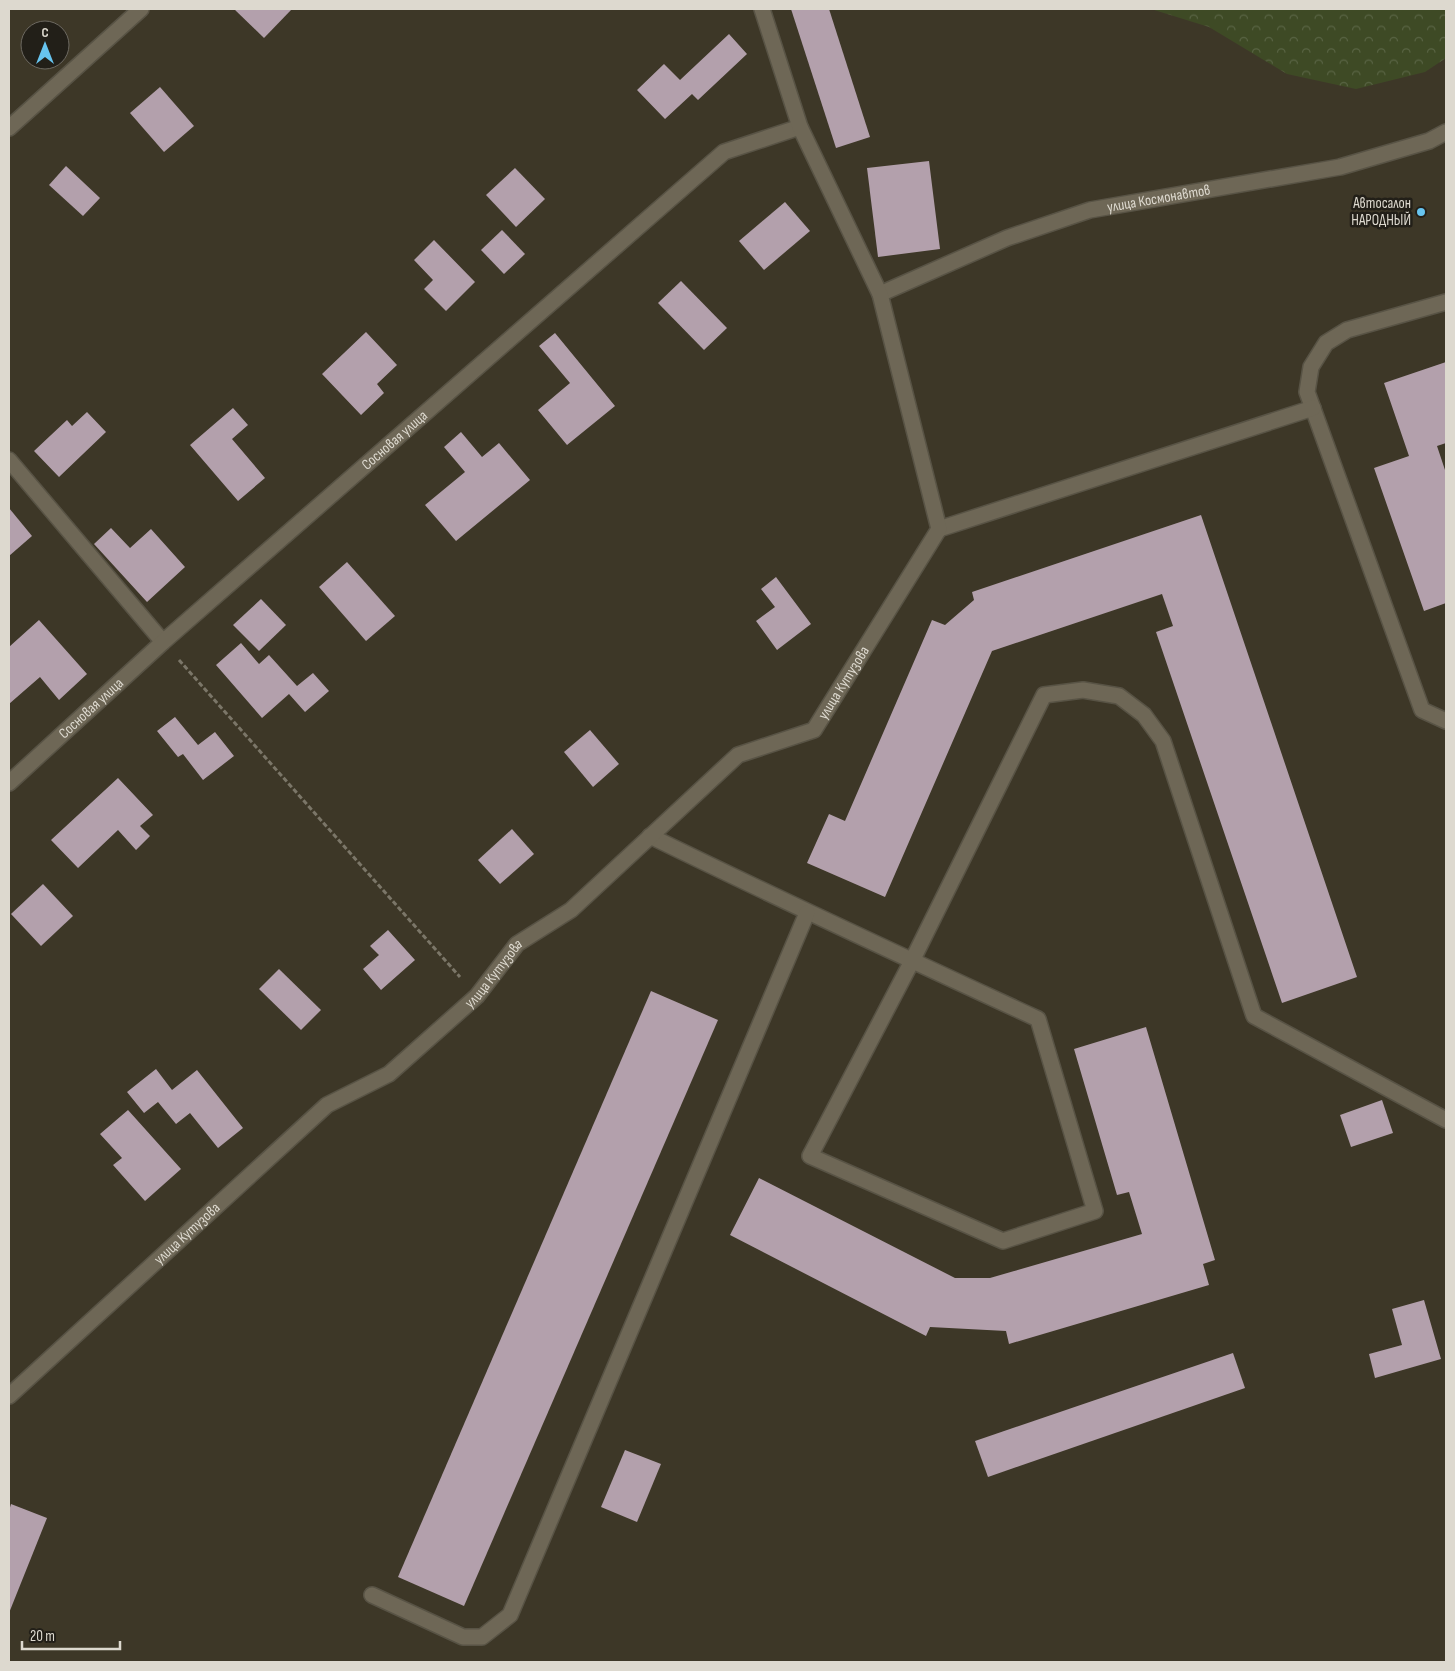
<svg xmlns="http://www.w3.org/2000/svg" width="1455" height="1671" font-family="'Sofia Sans Condensed',sans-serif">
	<defs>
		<pattern id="forest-crowns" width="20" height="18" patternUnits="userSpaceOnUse" patternTransform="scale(1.25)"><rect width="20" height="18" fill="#3e4a25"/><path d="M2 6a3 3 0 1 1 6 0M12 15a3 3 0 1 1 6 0" fill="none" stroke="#596444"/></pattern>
	</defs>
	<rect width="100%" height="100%" fill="#3d3727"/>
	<!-- forest -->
	<polygon fill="url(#forest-crowns)" points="1151,9 1446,9 1446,58 1425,72 1356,89 1287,74 1209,27"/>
	<!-- building -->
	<g fill="#b3a0ac">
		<polygon points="234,9 292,9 264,38"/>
		<polygon points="791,9 829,9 870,137 836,148"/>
		<polygon points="729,34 747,54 698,100 692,94 665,119 637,90 664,64 680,80"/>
		<polygon points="160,87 194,126 164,152 130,113"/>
		<polygon points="929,161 940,249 878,257 867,168"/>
		<polygon points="66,166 100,198 83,216 49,185"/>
		<polygon points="515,168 545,199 516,227 486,195"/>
		<polygon points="785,202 810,231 764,270 739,241"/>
		<polygon points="502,230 525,254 504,274 481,250"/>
		<polygon points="434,240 475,282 446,311 424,289 433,280 414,260"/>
		<polygon points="681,281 727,328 704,350 658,303"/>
		<polygon points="366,332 397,365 377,384 384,393 361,415 322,374"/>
		<polygon points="555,333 615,406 567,445 538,410 570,383 539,346"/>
		<polygon points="1446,362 1446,443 1437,446 1446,473 1446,603 1424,611 1374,468 1409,456 1384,383"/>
		<polygon points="233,408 248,425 232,439 265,478 238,501 190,445"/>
		<polygon points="87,412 106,432 59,477 34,451 67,420 72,426"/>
		<polygon points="461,432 482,457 499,443 530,480 456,541 425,505 465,472 444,447"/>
		<polygon points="9,508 32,536 9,556"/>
		<polygon points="1201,515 1357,977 1282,1003 1156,632 1173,626 1162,594 992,651 885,897 807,863 829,814 845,821 932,620 945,625 974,600 972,592"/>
		<polygon points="111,528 130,548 151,529 185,567 147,602 94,544"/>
		<polygon points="347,562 395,616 366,641 319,587"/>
		<polygon points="776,577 811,624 777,650 756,621 775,607 761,589"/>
		<polygon points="261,599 286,625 259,651 233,625"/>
		<polygon points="39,620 87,674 59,700 40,677 9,704 9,647"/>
		<polygon points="241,643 259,664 269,655 297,686 313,673 329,691 305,712 289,694 262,718 216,665"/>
		<polygon points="175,717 198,745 215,732 234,756 203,780 183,754 178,757 157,731"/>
		<polygon points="590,730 619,764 593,787 564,752"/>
		<polygon points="118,778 153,815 140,826 150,836 136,850 118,830 78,868 51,840"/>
		<polygon points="512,829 534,854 500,884 478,860"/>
		<polygon points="43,884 73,916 41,946 11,914"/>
		<polygon points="388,930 415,960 381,990 363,969 379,955 370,946"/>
		<polygon points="279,969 321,1010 301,1030 259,989"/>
		<polygon points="651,991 718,1020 464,1606 398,1577"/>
		<polygon points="1146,1027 1215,1260 1203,1264 1209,1285 1009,1344 1006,1331 930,1327 926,1336 730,1235 759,1178 955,1278 990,1278 1142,1234 1129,1192 1117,1195 1074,1049"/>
		<polygon points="156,1069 172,1090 197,1070 243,1128 218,1148 190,1113 176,1124 158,1102 144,1113 127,1092"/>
		<polygon points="1382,1100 1393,1133 1351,1147 1340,1115"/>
		<polygon points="128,1110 181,1169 145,1201 113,1165 122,1158 100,1134"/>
		<polygon points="1424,1300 1441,1359 1375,1378 1369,1354 1402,1345 1392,1309"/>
		<polygon points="1233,1353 1245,1388 988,1477 975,1441"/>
		<polygon points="625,1450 661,1464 637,1522 601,1507"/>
		<polygon points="11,1504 47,1518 9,1613 9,1511"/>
	</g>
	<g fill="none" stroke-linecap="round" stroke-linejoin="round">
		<!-- lane casing -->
		<g stroke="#585345" stroke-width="18">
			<g id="lane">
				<polyline points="1446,302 1347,330 1326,343 1311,367 1307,392 1422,710 1446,721"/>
				<polyline points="939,529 1313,408"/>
				<path d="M650,836c129,63 258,123 388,183l57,192 -92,30 -193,-85 102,-195 132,-266 39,-5 36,6 25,19 19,26 91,275 192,104"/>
				<polyline points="372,1595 463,1637 482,1637 510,1615 807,913"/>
			</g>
		</g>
		<!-- street casing -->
		<g stroke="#585345" stroke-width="18">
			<g id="street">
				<polyline points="9,128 141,9"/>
				<path id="s1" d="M880,294l127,-56 83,-28 250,-43 89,-26 17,-9"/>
				<polyline points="9,460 163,642"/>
				<path id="s2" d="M9,783l154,-141 561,-490 76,-25"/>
				<path id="s3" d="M9,1396l318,-291 62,-31 88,-78 40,-52 54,-34 167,-155 76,-25 125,-201 -59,-235 -80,-167 -38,-118"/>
			</g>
		</g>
		<!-- path -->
		<polyline stroke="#7b7668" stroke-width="3" stroke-dasharray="5 2.5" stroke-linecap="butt" points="179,660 460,977"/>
		<!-- lane -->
		<use href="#lane" stroke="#6e6756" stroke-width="15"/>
		<!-- street -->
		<use href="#street" stroke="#6e6756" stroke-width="15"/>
	</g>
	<!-- markers -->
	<circle fill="#67c4ef" stroke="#221f18" stroke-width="2" cx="1421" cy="212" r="5"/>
	<g text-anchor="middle" stroke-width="5" stroke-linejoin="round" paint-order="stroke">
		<!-- street labels -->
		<g font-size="15" fill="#ddd9cf" stroke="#221f18">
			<text dy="5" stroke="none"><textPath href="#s1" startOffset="296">улица Космонавтов</textPath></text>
			<text dy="5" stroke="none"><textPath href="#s2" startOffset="516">Сосновая улица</textPath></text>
			<text dy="5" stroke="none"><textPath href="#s3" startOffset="1111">улица Кутузова</textPath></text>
			<text dy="5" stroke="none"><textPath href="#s2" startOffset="111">Сосновая улица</textPath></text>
			<text dy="5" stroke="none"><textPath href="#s3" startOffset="646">улица Кутузова</textPath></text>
			<text dy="5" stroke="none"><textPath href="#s3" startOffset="241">улица Кутузова</textPath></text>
		</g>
		<!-- poi labels -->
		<g font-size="15" fill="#ddd9cf" stroke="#221f18" text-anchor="end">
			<text x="1411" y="208">Автосалон<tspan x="1411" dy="17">НАРОДНЫЙ</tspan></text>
		</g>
	</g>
	<!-- border -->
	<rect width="1455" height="1671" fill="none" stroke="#ddd9cf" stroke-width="20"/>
	<!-- north arrow -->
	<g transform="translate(45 45)"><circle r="24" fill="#221f18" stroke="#6d6961"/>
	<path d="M0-4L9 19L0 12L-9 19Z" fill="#67c4ef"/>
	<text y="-8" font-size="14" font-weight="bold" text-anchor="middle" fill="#ddd9cf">С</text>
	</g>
	<!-- scale -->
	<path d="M22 1641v8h98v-8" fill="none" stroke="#ddd9cf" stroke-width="2.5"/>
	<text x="30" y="1641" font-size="15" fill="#ddd9cf" stroke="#221f18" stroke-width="4" paint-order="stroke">20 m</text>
</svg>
